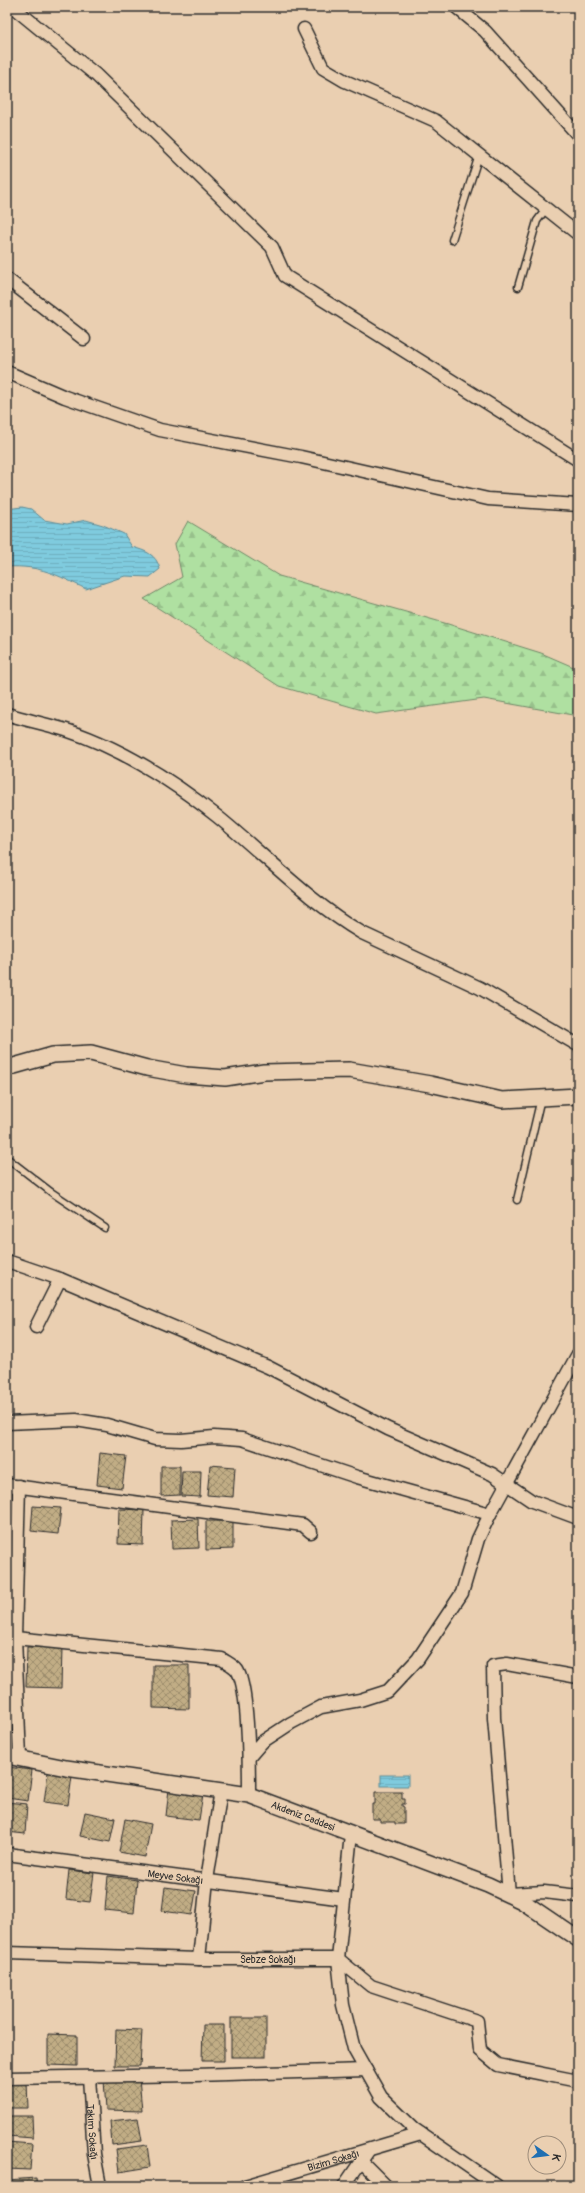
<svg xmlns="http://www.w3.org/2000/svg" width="585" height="2193" font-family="Pangolin,sans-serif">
	<defs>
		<pattern id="forest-firs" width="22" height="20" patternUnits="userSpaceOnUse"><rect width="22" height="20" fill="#afe0a1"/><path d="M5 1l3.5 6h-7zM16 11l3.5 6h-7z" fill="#97c08b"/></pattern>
		<pattern id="water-rules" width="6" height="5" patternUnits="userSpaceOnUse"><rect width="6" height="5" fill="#7fcbde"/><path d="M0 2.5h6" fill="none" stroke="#6eaebf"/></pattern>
		<pattern id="building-cross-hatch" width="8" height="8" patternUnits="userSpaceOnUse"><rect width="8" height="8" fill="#c1ad85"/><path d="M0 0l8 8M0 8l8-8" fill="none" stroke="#9d8d6d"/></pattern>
	</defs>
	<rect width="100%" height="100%" fill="#eacfb1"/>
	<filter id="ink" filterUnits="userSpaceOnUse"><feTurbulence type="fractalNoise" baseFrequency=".025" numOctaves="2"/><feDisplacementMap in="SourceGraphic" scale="8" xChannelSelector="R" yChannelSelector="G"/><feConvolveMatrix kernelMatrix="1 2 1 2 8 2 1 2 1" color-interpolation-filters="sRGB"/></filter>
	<g filter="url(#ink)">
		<!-- forest -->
		<polygon fill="url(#forest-firs)" stroke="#6d8666" points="188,521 279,576 448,624 541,653 578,669 578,716 484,699 376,714 279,686 144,599 182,577 175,544"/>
		<!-- water -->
		<g fill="url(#water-rules)" stroke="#5d8b96">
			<path d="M22,507l9,2 13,11 23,4 19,-4 17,5 21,9 8,13c14,4 24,7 28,22l-10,8 -25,-1 -39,13c-29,-14 -46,-24 -79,-22v-58z"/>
			<rect x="381" y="1775" width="27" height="11"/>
		</g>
		<!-- building -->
		<g fill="url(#building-cross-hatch)" stroke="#2b2b2b">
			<polygon points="100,1453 126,1456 122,1488 97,1485"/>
			<polygon points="210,1465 235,1467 233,1497 207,1495"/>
			<polygon points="161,1466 180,1466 180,1495 161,1496"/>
			<polygon points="182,1471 201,1471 200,1497 181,1496"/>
			<polygon points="33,1506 61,1508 58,1534 31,1531"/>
			<polygon points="119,1509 144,1510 143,1545 118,1544"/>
			<polygon points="198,1519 199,1548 172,1549 171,1520"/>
			<polygon points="206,1521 233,1521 233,1549 206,1550"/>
			<polygon points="27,1647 62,1647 61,1688 26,1687"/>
			<polygon points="153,1665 189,1665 189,1709 153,1708"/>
			<polygon points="7,1693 13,1693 11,1741 7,1741"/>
			<polygon points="7,1767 32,1770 28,1801 7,1798"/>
			<polygon points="48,1772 72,1776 68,1805 44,1802"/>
			<polygon points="169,1789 203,1794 199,1820 166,1816"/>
			<polygon points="375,1792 402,1792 402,1799 405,1799 405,1804 402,1804 402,1806 404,1807 404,1824 395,1824 395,1822 380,1822 380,1819 372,1819 372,1804 375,1804"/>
			<polygon points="7,1802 27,1804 25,1834 7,1832"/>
			<polygon points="85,1812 115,1818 110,1842 80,1836"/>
			<polygon points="125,1819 151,1824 145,1857 119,1852"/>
			<polygon points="69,1870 94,1873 90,1902 66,1899"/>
			<polygon points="108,1876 137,1880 134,1913 105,1910"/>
			<polygon points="165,1887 196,1891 192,1915 162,1911"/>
			<rect x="231" y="2018" width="35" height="39"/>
			<polygon points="203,2025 224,2025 224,2061 202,2061"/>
			<polygon points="116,2029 142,2030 140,2066 115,2066"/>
			<polygon points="48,2034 77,2035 77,2066 48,2065"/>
			<polygon points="139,2078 142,2111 106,2110 104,2080"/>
			<polygon points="27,2082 28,2108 7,2108 7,2083"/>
			<polygon points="7,2116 32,2116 33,2138 7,2136"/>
			<polygon points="138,2118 142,2141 112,2145 110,2121"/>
			<polygon points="7,2142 32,2144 30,2170 7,2169"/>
			<polygon points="147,2145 150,2167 119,2172 116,2149"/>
			<polygon points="36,2178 37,2186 7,2186 7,2180"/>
		</g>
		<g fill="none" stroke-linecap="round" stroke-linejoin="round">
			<!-- service casing -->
			<g stroke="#2b2b2b" stroke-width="9">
				<g id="service">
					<polyline points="452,240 479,155"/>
					<polyline points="518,287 537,221 546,209"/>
					<polyline points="7,1158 51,1192 105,1228"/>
					<polyline points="517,1200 541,1098"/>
				</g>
			</g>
			<!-- minor casing -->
			<g stroke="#2b2b2b" stroke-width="15">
				<g id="minor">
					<polyline points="13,7 96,75 272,247 285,276 578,460"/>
					<polyline points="456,7 485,31 578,135"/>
					<polyline points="304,29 323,68 345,81 436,121 578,234"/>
					<polyline points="7,279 84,339"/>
					<polyline points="7,372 65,397 160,430 301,457 488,499 578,505"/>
					<path d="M7,714c19,6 39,10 59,16 55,18 107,51 152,87 48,39 90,84 144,116l118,55 98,57"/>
					<polyline points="7,1261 60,1279 268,1367 388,1429 492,1474 532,1501 578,1518"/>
					<polyline points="36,1327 60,1279"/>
					<polyline points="7,1423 76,1420 107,1425 155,1439 181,1440 214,1437 242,1439 357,1477 490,1514"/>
					<polyline points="7,1485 303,1525 311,1532"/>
					<polyline points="19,1486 15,1638 20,1758"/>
					<path d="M15,1638l207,21c4,3 12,7 15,11 12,18 12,100 12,125"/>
					<polyline points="578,1677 507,1664 493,1666 494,1718 509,1894 544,1892 578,1896"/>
					<polyline points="249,1757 262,1742 291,1723 321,1707 360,1700 388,1691 418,1659 462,1593 478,1539 490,1514 578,1354"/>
					<polyline points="351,1834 338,1959 343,2005 354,2049 381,2097 414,2129 497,2186"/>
					<path id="s1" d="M7,1854l337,45"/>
					<polyline points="7,1953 199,1959 207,1880 221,1790"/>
					<path id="s2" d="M199,1959h139l33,27 106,35 3,29 18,15 80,16"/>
					<path id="s3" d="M89,2077l5,77 6,32"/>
					<polyline points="7,2078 195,2075 366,2070"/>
					<polyline points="361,2161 386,2186"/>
					<path id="s4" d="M245,2186l176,-52"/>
					<polyline points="344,2186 368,2151"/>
				</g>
			</g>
			<!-- tertiary casing -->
			<g stroke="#2b2b2b" stroke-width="18">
				<g id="tertiary">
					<polyline points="7,1068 53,1055 91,1053 147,1068 186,1075 225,1078 264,1072 349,1070 430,1084 502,1100 578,1096"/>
					<path id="s5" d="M7,1756l59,12 183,27 239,90 34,16 56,38"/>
				</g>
			</g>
			<!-- service -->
			<use href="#service" stroke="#eacfb1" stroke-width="6"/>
			<!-- minor -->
			<use href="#minor" stroke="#eacfb1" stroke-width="12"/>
			<!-- tertiary -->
			<use href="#tertiary" stroke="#eacfb1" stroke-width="15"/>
		</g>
	</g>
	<g text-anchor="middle" stroke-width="4" stroke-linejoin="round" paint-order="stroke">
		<!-- street labels -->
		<g font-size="10" fill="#2b2b2b" stroke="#eacfb1">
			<text dy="4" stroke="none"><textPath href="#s5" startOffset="303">Akdeniz Caddesi</textPath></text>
			<text dy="4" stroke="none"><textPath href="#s1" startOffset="170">Meyve Sokağı</textPath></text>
			<text dy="4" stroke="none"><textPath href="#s2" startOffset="69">Sebze Sokağı</textPath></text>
			<text dy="4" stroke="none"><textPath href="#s3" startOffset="55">Takım Sokağı</textPath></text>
			<text dy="4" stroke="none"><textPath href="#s4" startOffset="92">Bizim Sokağı</textPath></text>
		</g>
	</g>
	<!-- margin -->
	<rect width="585" height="2193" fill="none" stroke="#eacfb1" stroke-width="24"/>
	<rect x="12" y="12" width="561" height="2169" fill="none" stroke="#2b2b2b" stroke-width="1.5" filter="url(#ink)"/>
	<!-- north arrow -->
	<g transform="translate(547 2155) rotate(104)"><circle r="19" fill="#eacfb1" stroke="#9e8d7b"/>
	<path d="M0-3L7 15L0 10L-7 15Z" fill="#1f6fb2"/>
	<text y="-6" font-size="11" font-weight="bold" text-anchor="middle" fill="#2b2b2b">K</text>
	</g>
</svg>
